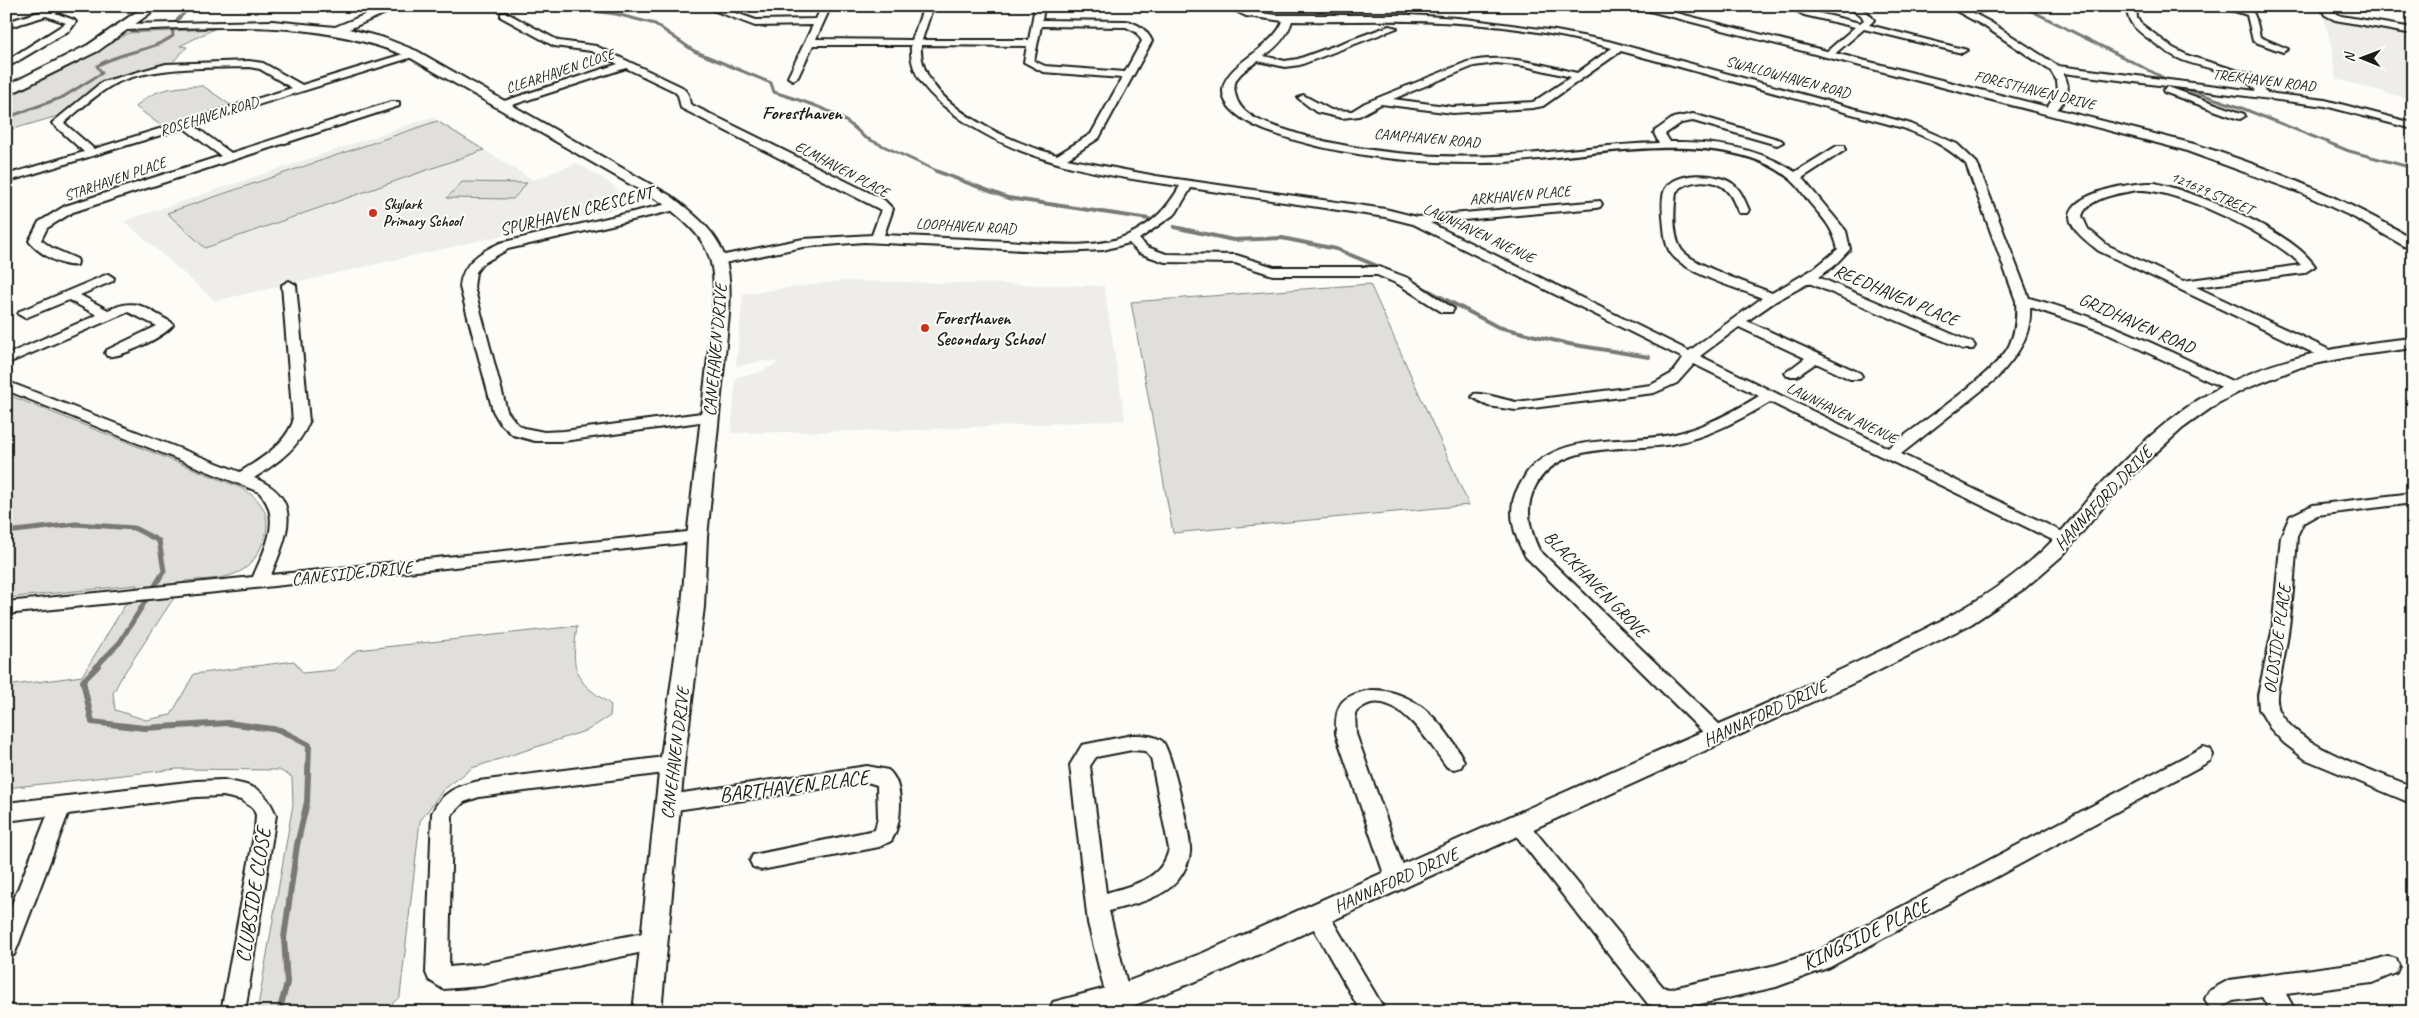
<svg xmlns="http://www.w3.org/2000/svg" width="2419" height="1018" font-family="Caveat,sans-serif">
	<rect width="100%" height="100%" fill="#fdfcf7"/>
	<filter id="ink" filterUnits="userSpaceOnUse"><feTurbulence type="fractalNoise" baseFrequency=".02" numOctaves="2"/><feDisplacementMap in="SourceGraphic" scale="10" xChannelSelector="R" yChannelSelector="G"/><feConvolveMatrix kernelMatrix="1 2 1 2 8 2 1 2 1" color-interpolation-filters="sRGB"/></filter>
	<g filter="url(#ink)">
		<!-- built -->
		<g fill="#eeede9">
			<polygon points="2324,18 2402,31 2405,37 2413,37 2413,100 2336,79 2331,44"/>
			<polygon points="432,117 533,180 577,163 610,183 619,192 596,199 599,203 629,193 637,202 635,205 215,301 124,221"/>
			<polygon points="841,281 1104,286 1125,420 913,430 731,433 736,377 759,373 779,362 763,361 736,366 743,294"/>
		</g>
		<!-- green -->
		<g fill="#e0dfdb" stroke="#7e7e7c">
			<polygon points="214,29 180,46 187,47 170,65 112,79 58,116 6,131 6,98 73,65 129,33"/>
			<path d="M192,86h11l29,20 -69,21 -27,-20c15,-17 34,-19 56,-21z"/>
			<polygon points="437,121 484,150 205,248 167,213"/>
			<polygon points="462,182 527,183 513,199 447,198"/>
			<polygon points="1370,284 1469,505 1173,533 1131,302"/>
			<path d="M6,394l233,93c26,13 35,33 22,60 -5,10 -11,20 -22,25 -16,8 -36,7 -54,9l-64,97 -8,15 2,17 31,10 25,-5 23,-41 100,-13 9,12 31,-3 23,-20 220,-24c-3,25 -8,48 15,65 6,6 13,8 19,14l-1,11 -22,14 -116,38 -29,22 -23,31 -20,175 -16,16h-127l36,-208 -1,-27 -13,-7 -102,-1 -171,19v-102l76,-10 55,-91 -131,13z"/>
		</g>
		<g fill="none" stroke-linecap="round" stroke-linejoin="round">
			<!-- stream-far3 -->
			<g stroke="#797876" stroke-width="3">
				<path d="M586,6l6,5 24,3 39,10 39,27 77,32 3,9c33,11 66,18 90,45l75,35"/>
				<polyline points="2022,6 2170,81"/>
				<polyline points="2186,89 2239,107 2349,151 2413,168"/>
				<path d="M6,118l57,-21 39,-24 -5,-7c24,-15 53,-14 76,-30 -3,-13 11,-23 20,-30"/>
			</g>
			<!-- stream-far2 -->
			<g stroke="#797876" stroke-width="4">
				<polyline points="936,171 1008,198 1149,219"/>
				<polyline points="1174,227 1233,240 1282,238 1336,249 1399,275"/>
				<polyline points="1416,284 1498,327 1569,344 1649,357"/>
			</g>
			<!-- stream-far1 -->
			<polyline stroke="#797876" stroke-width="5" points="6,532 76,524 134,528 159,541 164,571 120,642 96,667"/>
			<!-- stream -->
			<polyline stroke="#797876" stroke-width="6" points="98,666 83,681 92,722 144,728 228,723 280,730 309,745 307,802 297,845 284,938 287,983 279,1012"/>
			<!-- minor casing -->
			<g stroke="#1c1c1c" stroke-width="4">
				<g id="minor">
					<polygon points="59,6 73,6 55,13 74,20 76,22 70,30 6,68 6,61 66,23 46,16 6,28 6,22"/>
					<path d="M702,6h14l40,14 60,-1 6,-13h9l-15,33 96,1 12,-34h9l-11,34h107l6,-34h9l-2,14 84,1c13,3 20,8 26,20l-53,97 -32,21 89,17 229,33 32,8 183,-16 2,3 -2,3 -4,1 -166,15 259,128 73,-53c-25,-10 -66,-21 -87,-40 -9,-8 -10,-20 -11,-31 -1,-11 -3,-25 0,-35 7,-22 55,-20 69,-8 8,6 12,17 16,26l-2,3h-8c-4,-7 -6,-16 -12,-22 -12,-14 -39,-12 -51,1 -2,17 -4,42 5,57 9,15 72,36 91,44l43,-25 23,-19c-5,-21 -14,-30 -28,-46 -6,-8 -12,-18 -20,-24 -69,-59 -224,-16 -309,-16 -69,0 -143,-7 -208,-30 -18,-6 -51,-21 -50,-43 1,-26 49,-40 60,-69l-37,-5 -20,-10h12l13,6 25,3h133l49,3 98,13 52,10 303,83 46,20 20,19 52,135c74,19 140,53 209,86l2,3 -7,4 -5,-1 -129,-60 -69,-23c2,30 -14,50 -34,72l-95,75 170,82 2,4 -2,4 -6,2 -295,-144c-30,18 -62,35 -98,42 -43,8 -110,-5 -136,41 -12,22 -7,43 3,65l186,180 3,5 -3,5 -7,3 -7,-3 -185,-183c-12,-20 -20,-47 -8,-69 4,-6 7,-14 12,-19 37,-38 98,-24 145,-35 30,-7 58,-22 84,-38l-65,-32 -17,19 -23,10 -138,17 -28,-4 -16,-9 2,-3c8,-2 31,6 42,8l135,-17 20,-11 12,-16 -270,-134 -28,-7 -194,-29 -15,25 -37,26 8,8 19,7 70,1 38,12h105l29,11 46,31 -2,3h-10l-44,-28 -21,-9h-104l-38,-12 -70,-1 -26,-9 -10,-10 -26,7 -41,2 -198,-10 -61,5 -84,17 -4,-1 -2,-3 2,-3 88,-18 69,-4 9,-25 -200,-102 -3,-13 -4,-4 -48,-23 -120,39h-8v-4l120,-39 -27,-13 -37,-5 -53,-29v-4h6l52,28 37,5 86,41 6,7 2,10 194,96 9,9 -9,26c41,2 81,4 122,6 37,2 88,10 122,-6 24,-11 39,-26 52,-49 -82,-11 -171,-25 -236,-80 -19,-16 -35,-34 -33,-61h-98l-15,32 -5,3 -5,-3 25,-52 -58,1zM1292,21c39,1 78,-1 117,0 68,1 138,9 203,27l-35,25c-37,-9 -72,-20 -110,-11l-102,41 -13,8 -21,-1 -28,-15 -5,3 18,14 26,6 17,-2 22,-12 72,9 80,-5 10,-2 78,-55 282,77c26,10 42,17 63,36l50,137c1,16 0,30 -7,45 -14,28 -93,80 -121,102l-188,-92 39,-29 66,31 -20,15 2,3h10l19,-13 34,16h10l2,-3 -2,-3 -113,-52 29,-20 33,-18 154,66h10l2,-3 -2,-3 -155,-66 15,-10 17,-18 -4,-18 -44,-53 43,-28v-4h-8l-42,26c-37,-25 -81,-31 -125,-30l-5,-8 16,-11 12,-2 84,24 6,-3 -2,-2 -88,-26 -20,4 -18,13 -1,2 5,10c-50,1 -98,9 -148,12 -68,5 -160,-2 -225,-25 -16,-5 -40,-12 -48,-28 -10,-22 2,-29 20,-41l27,6 15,-2 97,-37 -8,-2 -91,33 -13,2 -21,-5c13,-9 23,-19 28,-35zM1041,26l85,1 10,5 6,9 -17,31 -80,-6 -11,-5zM921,45l106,1 -3,16 19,10 79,6 -31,56 -34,21c-46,-13 -140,-51 -136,-110zM1496,63l29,3 46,11 -38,25 -80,5 -60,-8 81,-33z"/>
					<path d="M1800,6h9l-2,4 3,1 50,12 4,-3 -3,-5 -16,-9c13,0 21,3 29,14l-5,5 98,25 -5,3 -98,-24 -33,28h-6v-4l30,-26 -51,-12 -7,-4z"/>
					<path d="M1947,6h12l5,3 43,-3 -34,7 17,9 68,44 198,25c-12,-20 -53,-22 -74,-31 -12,-5 -22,-13 -33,-21 -13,-10 -21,-15 -23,-33h10l1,12 3,5 33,25 16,8 63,19 8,6 7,12 58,7 88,23v6l-88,-23 -262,-33c10,17 3,27 -9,40h-8l-1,-2 13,-20 -1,-10 -6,-10 -67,-45z"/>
					<path d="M2219,6c33,0 35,-2 41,31l28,12 -5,3 -30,-11 -6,-26z"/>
					<polygon points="2320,6 2329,6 2332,11 2341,16 2413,28 2413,34 2335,20 2325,15"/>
					<path d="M413,51l5,3 -2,2 -223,69 38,28 160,-51h8v4l-326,106 -26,16 -6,12 11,8 25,11 1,3 -1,3c-15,3 -40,-13 -48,-24l10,-19 26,-16 156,-50 -37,-28 -178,54v-7l78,-23 -32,-29 50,-41 64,-18 83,-3 14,2 39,22zM249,67l11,2 32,19 -198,61 -30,-26c14,-12 29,-26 45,-36 33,-21 101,-19 140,-20z"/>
					<polygon points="2168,87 2244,114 2245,116 2240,119 2236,118 2164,92 2163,90"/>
					<path d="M2155,183c44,11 134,46 160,83l-11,7 -108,14 138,65 2,3 -2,3h-10l-225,-107c-10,-8 -29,-21 -29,-35 2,-25 66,-34 85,-33zM2138,190c38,-2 137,46 163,75l-118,16 -76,-36 -19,-16 -6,-13c6,-19 39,-23 56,-26z"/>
					<path d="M676,202l4,1 2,3 -2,3 -172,40 -26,15 -6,8 -2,15 33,124 10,13 7,4 20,4 20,-1 145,-19 5,2 2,3 -2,3 -150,21h-29l-22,-6 -13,-12 -7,-12 -33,-124c2,-24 20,-35 40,-44z"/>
					<path d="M108,274l6,4 -1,3 -33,14 28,15c30,-13 36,-2 63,12l2,3c-8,11 -53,34 -66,31l-2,-3 2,-3 50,-24 -29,-14 -122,52v-9l91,-40 -28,-15 -44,18 -7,-4 2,-3z"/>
					<path d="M289,281l7,4 13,137c-11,27 -32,41 -55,56 51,20 33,57 17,97l426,-44 6,2 2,4 -2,4 -697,73v-12l247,-25c12,-28 30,-59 6,-85l-253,-102v-9l234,91c21,-13 43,-26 53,-50l-11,-137z"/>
					<path d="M2413,493v10l-96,12 -14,8 -6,13c-3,46 -6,91 -16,137 -2,12 -7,25 -2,37 17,37 97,61 134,77v17l-108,-45 -21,-16 -14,-15 -11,-19 -1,-14 14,-63 9,-96 9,-20 23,-11z"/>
					<path d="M1371,690c44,-1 74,34 93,71l-3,6 -7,2 -7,-2c-18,-24 -57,-90 -92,-54l1,21 52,146 -3,7 -8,2 -8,-2 -3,-7 -50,-146c-1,-30 4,-38 35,-44z"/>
					<path d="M1132,735c9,0 22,0 30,6 9,8 28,92 28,107 1,11 -6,24 -12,32 -16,19 -47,25 -69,31l25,101h-24l-22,-89 -18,-158 12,-20zM1132,750l13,1 6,7 18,91c-7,31 -36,36 -63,44l-16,-127 6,-9z"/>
					<polygon points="2203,747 2210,749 2213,755 2210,761 1830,967 1776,987 1669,1011 1648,1004 1508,825 1511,819 1518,816 1525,819 1663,987 1669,989 1776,965 1816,952"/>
					<path d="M672,756l7,2 3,6 -3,6 -7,2 -193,25 -15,5 -12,12 -3,153 33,-3 172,-33 8,3 3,7 -3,7 -180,38 -39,3 -14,-9 -3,-7 6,-160c10,-21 25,-27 47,-32z"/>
					<path d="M867,766l21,4c17,13 14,55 3,71l-12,6 -118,23 -8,-3 -3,-6 3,-6 122,-25 3,-13 -1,-32 -10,-3 -198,29 -7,-2 -3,-6 3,-6 7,-2z"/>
					<path d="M223,780c29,6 41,6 53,35l-31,197h-24l34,-182 1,-15 -3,-7 -12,-8 -18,-4 -27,1 -128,17 -51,134 -3,7 -8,3v-39l41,-103 -41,5v-18l190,-22z"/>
					<polygon points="1317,905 1325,908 1386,1012 1361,1012 1306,915 1309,908"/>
					<polygon points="2388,956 2396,959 2399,966 2396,973 2372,983 2286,994 2296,1012 2271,1012 2262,997 2233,1001 2217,1010 2209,1007 2205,999 2209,991 2229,980 2372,961"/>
				</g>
			</g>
			<!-- tertiary casing -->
			<g stroke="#1c1c1c" stroke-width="4">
				<g id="tertiary">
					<path d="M386,6h16l-53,23 35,9 33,13 254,145c49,38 62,55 58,118l-22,223 -3,70 -20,157 -23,248h-28l27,-248 22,-157 5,-70 26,-223c4,-61 -5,-75 -52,-112l-252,-145c-95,-39 -183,-30 -283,-27l-6,-3 6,-3 146,-3 63,6z"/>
					<path d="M1630,6h19l545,138c76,24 150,54 219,95v12l-58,-33 -56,-26 -115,-42z"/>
					<path d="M2413,338v10l-60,8 -52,11 -56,22 -27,14 -35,25 -31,28 -39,39 -50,60 -38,33 -54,36 -111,56 -638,291 -105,41h-68l4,-10 65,-17 85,-32c149,-67 299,-133 448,-199 104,-46 208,-89 308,-143 35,-20 70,-45 98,-75 16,-17 29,-36 45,-53 32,-33 66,-66 106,-89 62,-36 134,-49 205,-56z"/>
				</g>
			</g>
			<!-- secondary casing -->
			<g stroke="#1c1c1c" stroke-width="4">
				<polygon id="secondary" points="145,6 160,6 98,51 6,96 6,86 88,45"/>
			</g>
			<!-- minor -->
			<use href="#minor" fill="#fdfcf7" fill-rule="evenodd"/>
			<!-- tertiary -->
			<use href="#tertiary" fill="#fdfcf7" fill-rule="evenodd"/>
			<!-- secondary -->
			<use href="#secondary" fill="#fdfcf7" fill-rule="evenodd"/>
		</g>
	</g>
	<!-- markers -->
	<g fill="#c8321e" stroke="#fdfcf7" stroke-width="2">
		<circle cx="373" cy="213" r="5"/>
		<circle cx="925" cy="328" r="5"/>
	</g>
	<g text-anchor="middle" stroke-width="4" stroke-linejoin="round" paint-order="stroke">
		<!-- far-street labels -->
		<g font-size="15" fill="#1c1c1c" stroke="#fdfcf7">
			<text transform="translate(560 71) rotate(-18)" y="5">CLEARHAVEN CLOSE</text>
			<text transform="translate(1788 77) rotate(15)" y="5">SWALLOWHAVEN ROAD</text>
			<text transform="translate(2264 80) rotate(7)" y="5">TREKHAVEN ROAD</text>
			<text transform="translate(2035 90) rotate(14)" y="5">FORESTHAVEN DRIVE</text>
			<text transform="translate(209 116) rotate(-17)" y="5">ROSEHAVEN ROAD</text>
			<text transform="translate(1427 138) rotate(5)" y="5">CAMPHAVEN ROAD</text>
			<text transform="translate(842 169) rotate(28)" y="5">ELMHAVEN PLACE</text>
			<text transform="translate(115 179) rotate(-19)" y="5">STARHAVEN PLACE</text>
			<text transform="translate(2212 193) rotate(23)" y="5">121679 STREET</text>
			<text transform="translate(1520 195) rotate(-5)" y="5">ARKHAVEN PLACE</text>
			<text transform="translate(966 226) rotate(3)" y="5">LOOPHAVEN ROAD</text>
			<text transform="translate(1479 233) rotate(25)" y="5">LAWNHAVEN AVENUE</text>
			<text transform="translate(1842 413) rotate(26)" y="5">LAWNHAVEN AVENUE</text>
		</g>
		<!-- far-poi labels -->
		<g font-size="15" font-weight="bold" fill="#1c1c1c" stroke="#fdfcf7" text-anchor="start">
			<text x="383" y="209">Skylark<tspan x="383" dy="17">Primary School</tspan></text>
		</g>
		<!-- street labels -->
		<g font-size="18" fill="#1c1c1c" stroke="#fdfcf7">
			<text transform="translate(576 211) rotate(-14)" y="6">SPURHAVEN CRESCENT</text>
			<text transform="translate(1896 295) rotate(23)" y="6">REEDHAVEN PLACE</text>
			<text transform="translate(2137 323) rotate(24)" y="6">GRIDHAVEN ROAD</text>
			<text transform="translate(715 350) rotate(-85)" y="6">CANEHAVEN DRIVE</text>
			<text transform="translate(2103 498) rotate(-47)" y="6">HANNAFORD DRIVE</text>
			<text transform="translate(352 573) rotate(-6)" y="6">CANESIDE DRIVE</text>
			<text transform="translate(1596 584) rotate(46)" y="6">BLACKHAVEN GROVE</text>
			<text transform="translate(2277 639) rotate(-82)" y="6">OLDSIDE PLACE</text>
			<text transform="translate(1765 713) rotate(-25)" y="6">HANNAFORD DRIVE</text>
			<text transform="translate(675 753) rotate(-83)" y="6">CANEHAVEN DRIVE</text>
			<text transform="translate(1396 880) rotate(-24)" y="6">HANNAFORD DRIVE</text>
		</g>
		<!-- poi labels -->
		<g font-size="18" font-weight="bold" fill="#1c1c1c" stroke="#fdfcf7" text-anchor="start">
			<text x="935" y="324">Foresthaven<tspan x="935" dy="21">Secondary School</tspan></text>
		</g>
		<!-- far-district labels -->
		<g font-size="19" font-weight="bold" fill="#1c1c1c" stroke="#fdfcf7">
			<text x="802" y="119">Foresthaven</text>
		</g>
		<!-- near-street labels -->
		<g font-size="21" fill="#1c1c1c" stroke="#fdfcf7">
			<text transform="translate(794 786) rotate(-7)" y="7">BARTHAVEN PLACE</text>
			<text transform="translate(253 895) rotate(-81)" y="7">CLUBSIDE CLOSE</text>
			<text transform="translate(1866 934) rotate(-26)" y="7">KINGSIDE PLACE</text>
		</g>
	</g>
	<!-- margin -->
	<rect width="2419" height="1018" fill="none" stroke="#fdfcf7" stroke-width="25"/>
	<rect x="12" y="12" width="2394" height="993" fill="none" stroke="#1c1c1c" stroke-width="2" filter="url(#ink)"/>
	<!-- north arrow -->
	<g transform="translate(2362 58) rotate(271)" stroke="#fdfcf7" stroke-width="4" paint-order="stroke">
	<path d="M0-4L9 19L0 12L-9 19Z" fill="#1c1c1c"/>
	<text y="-8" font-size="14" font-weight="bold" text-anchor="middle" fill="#1c1c1c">N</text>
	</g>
</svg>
